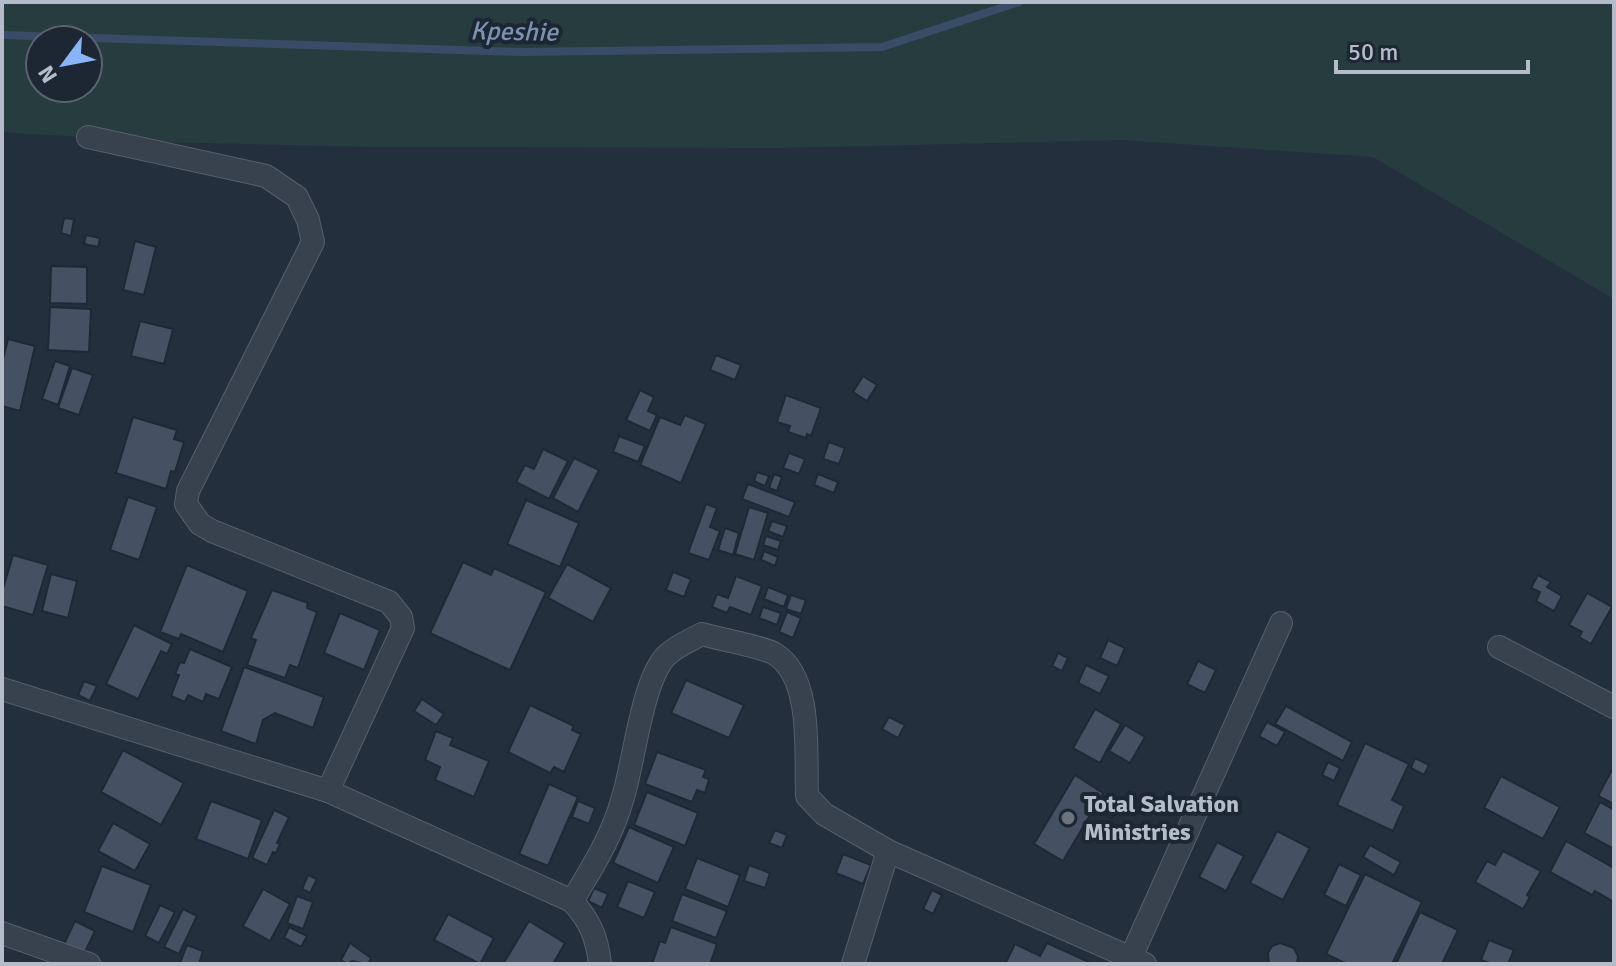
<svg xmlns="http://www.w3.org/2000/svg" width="1616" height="966" font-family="Signika,sans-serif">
	<rect width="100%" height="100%" fill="#242f3e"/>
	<!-- green -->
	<path fill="#263c3f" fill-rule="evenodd" d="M2,2h1612v297l-241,-142 -250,-17 -343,8 -408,-1 -217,-5 -153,-10zM40,40h48v48h-48z"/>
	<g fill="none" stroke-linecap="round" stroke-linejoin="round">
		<!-- stream -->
		<polyline stroke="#394c67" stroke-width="8" points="2,35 521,52 882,47 1019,2"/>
	</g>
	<!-- building -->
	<g fill="#455162" stroke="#1f2835" stroke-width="2">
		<polygon points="64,218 74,219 71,236 61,233"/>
		<polygon points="86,235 100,238 98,247 84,244"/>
		<polygon points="135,241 156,247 144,295 123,290"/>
		<polygon points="51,266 87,267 87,304 50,303"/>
		<polygon points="50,307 91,309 89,352 48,350"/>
		<polygon points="140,321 173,329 164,364 131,356"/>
		<polygon points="8,339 35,346 20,411 2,406 2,363"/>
		<polygon points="716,355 741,365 735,380 710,370"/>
		<polygon points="55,361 70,366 58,405 42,399"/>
		<polygon points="72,368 93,375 79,415 58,408"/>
		<polygon points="863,376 877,385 867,401 853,392"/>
		<polygon points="640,390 654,397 648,411 657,415 650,431 626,420"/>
		<polygon points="786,395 821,408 811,436 807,434 806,438 788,432 790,426 777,422"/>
		<polygon points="685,415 706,424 681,483 640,465 660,417 680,425"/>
		<polygon points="133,417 177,430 174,439 184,442 175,472 171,471 166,489 116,473"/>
		<polygon points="619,436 645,446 638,462 613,452"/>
		<polygon points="829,442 845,448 839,464 823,459"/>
		<polygon points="543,449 568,461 549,499 516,482 525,465 534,469"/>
		<polygon points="789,453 805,459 799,474 783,468"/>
		<polygon points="574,458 599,470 578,512 553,498"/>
		<polygon points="757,472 769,476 765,486 754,481"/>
		<polygon points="774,474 782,477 777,491 769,488"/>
		<polygon points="818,474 838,482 834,493 814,485"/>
		<polygon points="748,484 795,502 789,517 742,499"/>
		<polygon points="128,497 157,507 139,560 110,550"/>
		<polygon points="526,500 579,523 560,567 507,544"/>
		<polygon points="706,504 717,508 710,527 720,531 709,560 688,553"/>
		<polygon points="749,507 768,513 754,560 735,554"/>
		<polygon points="772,521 787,526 783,537 768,531"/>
		<polygon points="725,528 739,533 733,555 718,550"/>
		<polygon points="766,536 781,541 778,550 763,545"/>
		<polygon points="764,551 778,557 775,566 761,560"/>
		<polygon points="13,555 48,565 33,615 2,606 2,592"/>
		<polygon points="463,562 491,575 494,568 546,592 510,670 430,633"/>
		<polygon points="567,564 611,588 593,622 548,598"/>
		<polygon points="187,565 248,591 223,652 181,634 179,639 160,632"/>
		<polygon points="673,572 691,579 684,597 666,590"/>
		<polygon points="51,574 77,581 68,618 42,611"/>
		<polygon points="1538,575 1551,582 1547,587 1562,596 1554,611 1536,601 1540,592 1531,588"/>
		<polygon points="736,576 762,586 751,615 730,607 727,613 712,607 717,594 728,598"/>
		<polygon points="768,587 788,595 784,607 764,599"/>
		<polygon points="272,590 308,603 307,608 317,612 298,668 290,665 285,678 247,665 256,640 251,638"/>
		<polygon points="1587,593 1612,607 1591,644 1579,637 1582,632 1569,625"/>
		<polygon points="791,595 806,600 801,614 786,609"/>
		<polygon points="763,607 781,613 777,625 759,618"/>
		<polygon points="787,612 801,618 793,638 779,632"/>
		<polygon points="340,613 380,630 364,670 324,653"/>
		<polygon points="134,625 172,644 167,654 161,651 138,699 106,684"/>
		<polygon points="1108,640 1125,648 1117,666 1100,658"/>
		<polygon points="190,649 232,667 219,699 206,694 203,702 188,695 185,702 171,696 179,675 175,674 180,662 184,663"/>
		<polygon points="1058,653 1068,658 1062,671 1052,666"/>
		<polygon points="1198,661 1216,670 1205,693 1187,684"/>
		<polygon points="1086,665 1109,676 1100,694 1078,683"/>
		<polygon points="244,667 324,697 313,728 275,713 263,720 256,744 221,731"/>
		<polygon points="686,680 744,705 729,738 671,713"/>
		<polygon points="84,681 97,686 90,701 78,695"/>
		<polygon points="422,699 444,714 436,725 414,711"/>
		<polygon points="530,705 574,726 572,730 581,734 564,772 554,767 550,773 508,752"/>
		<polygon points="1286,706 1352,742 1343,761 1275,724"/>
		<polygon points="1095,709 1121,724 1100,763 1073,748"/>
		<polygon points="889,717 905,725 898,738 882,729"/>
		<polygon points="1267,722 1285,732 1277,746 1259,736"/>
		<polygon points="1125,725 1145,737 1130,763 1109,751"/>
		<polygon points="436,731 453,738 450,745 489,761 474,797 435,780 440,767 425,760"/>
		<polygon points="1365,743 1409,764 1392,800 1404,806 1393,831 1337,805"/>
		<polygon points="123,750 184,783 161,825 101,792"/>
		<polygon points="657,752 706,770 703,777 709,779 705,793 697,790 692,802 645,784"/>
		<polygon points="1415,758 1429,765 1424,775 1411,768"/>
		<polygon points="1328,762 1340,768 1334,781 1322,775"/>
		<polygon points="1614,766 1614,804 1598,796"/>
		<polygon points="1075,775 1103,793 1063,861 1034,844"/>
		<polygon points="1501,776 1560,807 1543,839 1484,808"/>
		<polygon points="549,784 578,797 548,866 519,854"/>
		<polygon points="647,792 698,813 685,846 634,825"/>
		<polygon points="1106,796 1120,804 1112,818 1098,809"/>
		<polygon points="211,801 262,820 248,859 196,839"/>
		<polygon points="578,801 595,808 589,824 572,817"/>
		<polygon points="1600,802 1614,810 1614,849 1584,833"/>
		<polygon points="274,810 289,817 277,843 280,844 276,853 273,852 267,865 252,858"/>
		<polygon points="113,823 150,844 135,871 98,851"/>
		<polygon points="629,827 674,847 658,883 613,863"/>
		<polygon points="775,830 787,835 782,848 769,843"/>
		<polygon points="1277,831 1310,848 1283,900 1250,883"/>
		<polygon points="1566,841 1614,868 1614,902 1595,891 1592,895 1550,872"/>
		<polygon points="1217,842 1244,856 1226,891 1199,877"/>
		<polygon points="1370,845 1401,862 1394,875 1363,857"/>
		<polygon points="1503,851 1541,871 1527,895 1530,897 1523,909 1475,882 1487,861 1495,865"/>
		<polygon points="843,854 871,865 863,884 836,873"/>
		<polygon points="697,858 740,875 728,907 685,889"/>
		<polygon points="1339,864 1361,875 1346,906 1324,895"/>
		<polygon points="749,865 770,873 765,888 744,881"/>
		<polygon points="102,866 151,885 133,932 84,912"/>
		<polygon points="1365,874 1422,902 1392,964 1347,964 1326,954"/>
		<polygon points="308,875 317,879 310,893 302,889"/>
		<polygon points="628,881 655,892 644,918 617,907"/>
		<polygon points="594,888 608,894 602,908 588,901"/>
		<polygon points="263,889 290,904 270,941 243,926"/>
		<polygon points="932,890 942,895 933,914 923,909"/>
		<polygon points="682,894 727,911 716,938 672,921"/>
		<polygon points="297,896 313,902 303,929 287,923"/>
		<polygon points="160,905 175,912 159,943 145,936"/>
		<polygon points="183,909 197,916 179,954 164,947"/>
		<polygon points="1420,912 1458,930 1442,964 1396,964"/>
		<polygon points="448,914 494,938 480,964 434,940"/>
		<polygon points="75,921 95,931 84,954 64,944"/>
		<polygon points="529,921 565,943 553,964 503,964"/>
		<polygon points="289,927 307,936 301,947 284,938"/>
		<polygon points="671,927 717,944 710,964 652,964 660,941 665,943"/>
		<polygon points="1489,940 1514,950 1508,964 1492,964 1481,960"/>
		<polygon points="350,943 371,958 368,964 352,961 347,964 341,960"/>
		<polygon points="1047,943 1089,962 1089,964 1005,964 1015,944 1040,956"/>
		<polygon points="1280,943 1294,948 1298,956 1297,964 1269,964 1268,953 1272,946"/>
		<polygon points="187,945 203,951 199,964 180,963"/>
	</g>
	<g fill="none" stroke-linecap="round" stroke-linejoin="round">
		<!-- street casing -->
		<g stroke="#565f6c" stroke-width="24">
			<g id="street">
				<polyline points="88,137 266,176 297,197 308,220 313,242 188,491 186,504 200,524 212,531 389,602 401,617 403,628 328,791"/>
				<polyline points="1499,647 1614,707"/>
				<path d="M2,689l326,102 244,110c18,20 25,36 28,63"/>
				<path d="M572,901c20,-33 41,-66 51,-104 11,-35 19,-116 43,-141 10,-10 23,-15 36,-22 16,5 62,13 73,20 39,24 30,102 32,142l17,18 64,37 257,113"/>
				<polyline points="2,933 89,964"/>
				<polyline points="853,964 888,851"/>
				<polyline points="1128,964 1281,623"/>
			</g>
		</g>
		<!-- street -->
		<use href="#street" stroke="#38414e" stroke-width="22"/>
	</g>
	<!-- markers -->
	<circle fill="#6b7280" stroke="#1d2633" stroke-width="3" cx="1068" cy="818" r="8"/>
	<g text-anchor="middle" stroke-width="8" stroke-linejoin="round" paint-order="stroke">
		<!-- poi labels -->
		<g font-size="24" font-weight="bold" fill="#b4bcc9" stroke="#1d2633" text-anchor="start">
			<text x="1084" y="812">Total Salvation<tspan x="1084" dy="28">Ministries</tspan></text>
		</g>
		<!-- water labels -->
		<g font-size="26" font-style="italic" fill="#7c92b1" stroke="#1d2633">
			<text transform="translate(514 31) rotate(1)" y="9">Kpeshie</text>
		</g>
	</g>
	<!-- border -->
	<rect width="1616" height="966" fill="none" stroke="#b4bcc9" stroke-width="8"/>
	<!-- north arrow -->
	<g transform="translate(64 64) rotate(238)"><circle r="38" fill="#1d2633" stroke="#59626f" stroke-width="2"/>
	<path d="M0-6L14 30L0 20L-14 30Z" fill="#8ab4f8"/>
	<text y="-12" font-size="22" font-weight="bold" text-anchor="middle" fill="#b4bcc9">N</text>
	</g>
	<!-- scale -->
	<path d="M1336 60v12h192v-12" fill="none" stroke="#b4bcc9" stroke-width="4"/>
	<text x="1348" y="60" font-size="24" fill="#b4bcc9" stroke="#1d2633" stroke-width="6" paint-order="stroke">50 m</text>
</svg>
